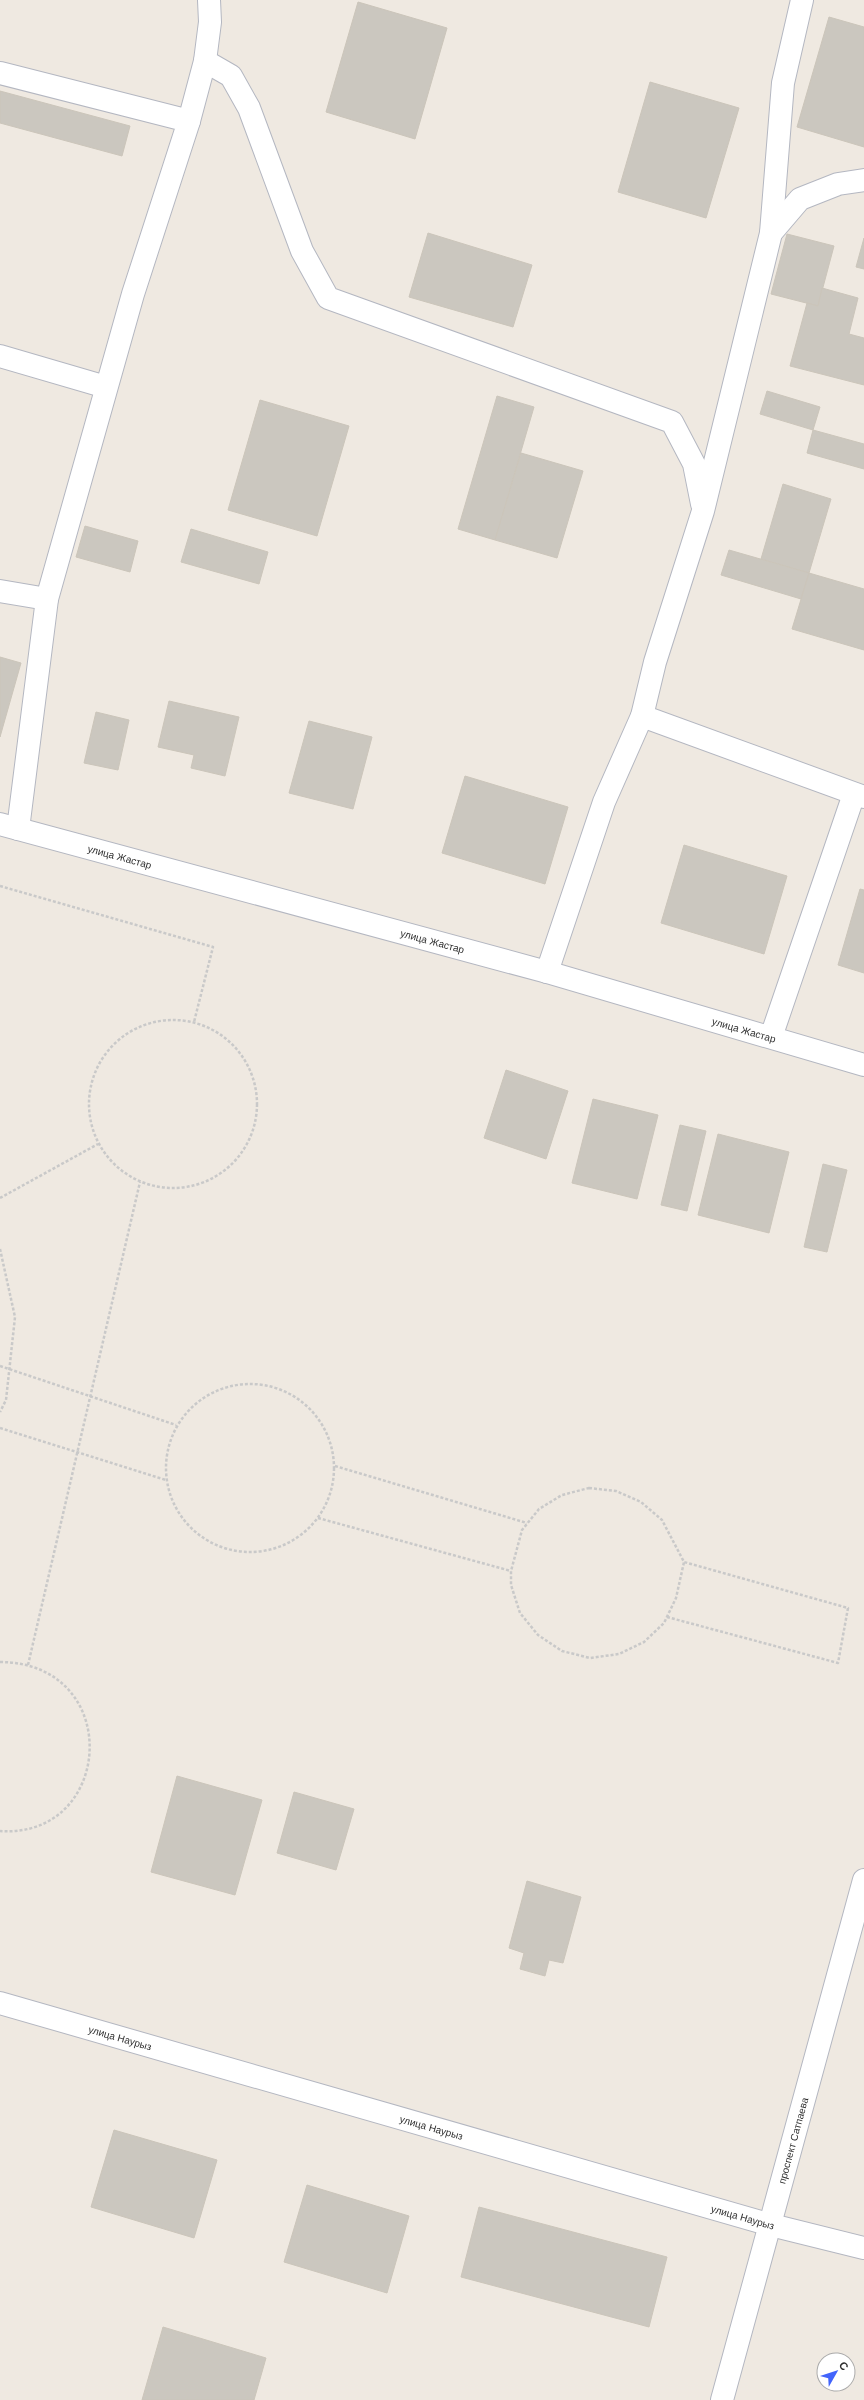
<svg xmlns="http://www.w3.org/2000/svg" width="864" height="2400" font-family="Arial,sans-serif">
	<rect width="100%" height="100%" fill="#efe9e1"/>
	<!-- building -->
	<g fill="#cbc7bf" stroke="#cbc5ba">
		<polygon points="358,2 447,28 415,139 326,112"/>
		<polygon points="829,17 864,27 864,147 797,127"/>
		<polygon points="650,82 739,108 706,218 618,192"/>
		<polygon points="0,91 130,126 122,156 0,123"/>
		<polygon points="428,233 532,265 513,327 409,297"/>
		<polygon points="787,234 834,246 818,306 771,294"/>
		<polygon points="864,238 864,269 856,267"/>
		<polygon points="822,288 858,298 849,334 864,338 864,385 790,366 807,303 818,306"/>
		<polygon points="767,391 820,407 813,430 760,414"/>
		<polygon points="497,396 534,407 495,540 458,529"/>
		<polygon points="260,400 349,426 317,536 228,510"/>
		<polygon points="813,430 864,444 864,469 807,453"/>
		<polygon points="521,453 583,471 557,558 495,540"/>
		<polygon points="783,484 831,499 809,573 761,559"/>
		<polygon points="85,526 138,541 130,572 76,557"/>
		<polygon points="191,529 268,552 259,584 181,562"/>
		<polygon points="729,550 809,573 801,599 721,575"/>
		<polygon points="809,573 864,589 864,650 792,629"/>
		<polygon points="0,657 21,663 0,737"/>
		<polygon points="169,701 239,717 225,776 191,768 194,755 158,747"/>
		<polygon points="96,712 129,720 118,770 84,763"/>
		<polygon points="309,721 372,737 353,809 289,793"/>
		<polygon points="465,776 568,807 545,884 442,853"/>
		<polygon points="684,845 787,876 764,954 661,923"/>
		<polygon points="860,889 864,890 864,973 838,965"/>
		<polygon points="506,1070 568,1091 546,1159 484,1138"/>
		<polygon points="593,1099 658,1115 637,1199 572,1183"/>
		<polygon points="680,1125 706,1131 687,1211 661,1205"/>
		<polygon points="718,1134 789,1152 769,1233 698,1215"/>
		<polygon points="823,1164 847,1170 827,1252 804,1247"/>
		<polygon points="177,1776 262,1800 235,1895 151,1872"/>
		<polygon points="294,1792 354,1809 336,1870 277,1853"/>
		<polygon points="527,1881 581,1897 563,1963 549,1960 545,1976 520,1969 524,1953 509,1948"/>
		<polygon points="114,2130 217,2160 194,2238 91,2207"/>
		<polygon points="307,2185 409,2216 387,2293 284,2262"/>
		<polygon points="479,2207 667,2257 649,2327 461,2277"/>
		<polygon points="163,2327 266,2358 254,2400 142,2400"/>
	</g>
	<g fill="none" stroke-linecap="round" stroke-linejoin="round">
		<!-- street casing -->
		<g stroke="#b4b7c1" stroke-width="24">
			<g id="street">
				<polyline points="209,0 210,22 205,61 231,76 249,108 302,251 328,298 672,422 694,464 702,504"/>
				<polyline points="0,73 189,121"/>
				<polyline points="771,233 783,83 802,0"/>
				<polyline points="0,356 106,387"/>
				<polyline points="0,591 47,599"/>
				<polyline points="642,716 864,797"/>
				<path id="s1" d="M0,824l547,148 317,93"/>
				<polyline points="18,829 47,599 133,294 189,121 205,61"/>
				<polyline points="547,972 604,802 642,716 655,662 703,511 771,233 800,199 838,184 864,180"/>
				<polyline points="771,1037 854,794"/>
				<path id="s2" d="M0,2003l771,222 93,23"/>
			</g>
		</g>
		<!-- secondary casing -->
		<g stroke="#b4b7c1" stroke-width="24">
			<g id="secondary">
				<path id="s3" d="M722,2400l142,-520"/>
			</g>
		</g>
		<!-- path -->
		<g stroke="#c9c9c9" stroke-width="2.5" stroke-dasharray="3 2" stroke-linecap="butt">
			<polyline points="0,886 213,947 194,1022"/>
			<circle cx="173" cy="1104" r="84"/>
			<polyline points="0,1198 98,1144"/>
			<polyline points="0,1249 15,1317 6,1400 0,1412"/>
			<polyline points="0,1366 176,1425"/>
			<circle cx="250" cy="1468" r="84"/>
			<polyline points="0,1428 166,1480"/>
			<polyline points="335,1466 527,1523"/>
			<polygon points="589,1488 616,1491 641,1502 662,1520 684,1562 676,1598 664,1623 644,1642 619,1654 590,1658 562,1651 538,1635 520,1613 511,1585 511,1571 522,1530 539,1509 562,1495"/>
			<polyline points="318,1518 511,1571"/>
			<polyline points="667,1617 838,1663 848,1608 684,1562"/>
			<path d="M0,1662c125,1 114,177 0,169"/>
			<polyline points="28,1665 140,1182"/>
		</g>
		<!-- street -->
		<use href="#street" stroke="#fff" stroke-width="22"/>
		<!-- secondary -->
		<use href="#secondary" stroke="#fff" stroke-width="22"/>
	</g>
	<g text-anchor="middle" stroke-width="4" stroke-linejoin="round" paint-order="stroke">
		<!-- street labels -->
		<g font-size="10" fill="#2e2e2e" stroke="#fff">
			<text dy="4" stroke="none"><textPath href="#s1" startOffset="124">улица Жастар</textPath></text>
			<text dy="4" stroke="none"><textPath href="#s1" startOffset="448">улица Жастар</textPath></text>
			<text dy="4" stroke="none"><textPath href="#s1" startOffset="772">улица Жастар</textPath></text>
			<text dy="4" stroke="none"><textPath href="#s2" startOffset="125">улица Наурыз</textPath></text>
			<text dy="4" stroke="none"><textPath href="#s2" startOffset="449">улица Наурыз</textPath></text>
			<text dy="4" stroke="none"><textPath href="#s3" startOffset="269">проспект Сатпаева</textPath></text>
			<text dy="4" stroke="none"><textPath href="#s2" startOffset="773">улица Наурыз</textPath></text>
		</g>
	</g>
	<!-- north arrow -->
	<g transform="translate(836 2372) rotate(51)"><circle r="19" fill="#ffffff" stroke="#ababab"/>
	<path d="M0-3L7 15L0 10L-7 15Z" fill="#4264fb"/>
	<text y="-6" font-size="11" font-weight="bold" text-anchor="middle" fill="#2e2e2e">С</text>
	</g>
</svg>
